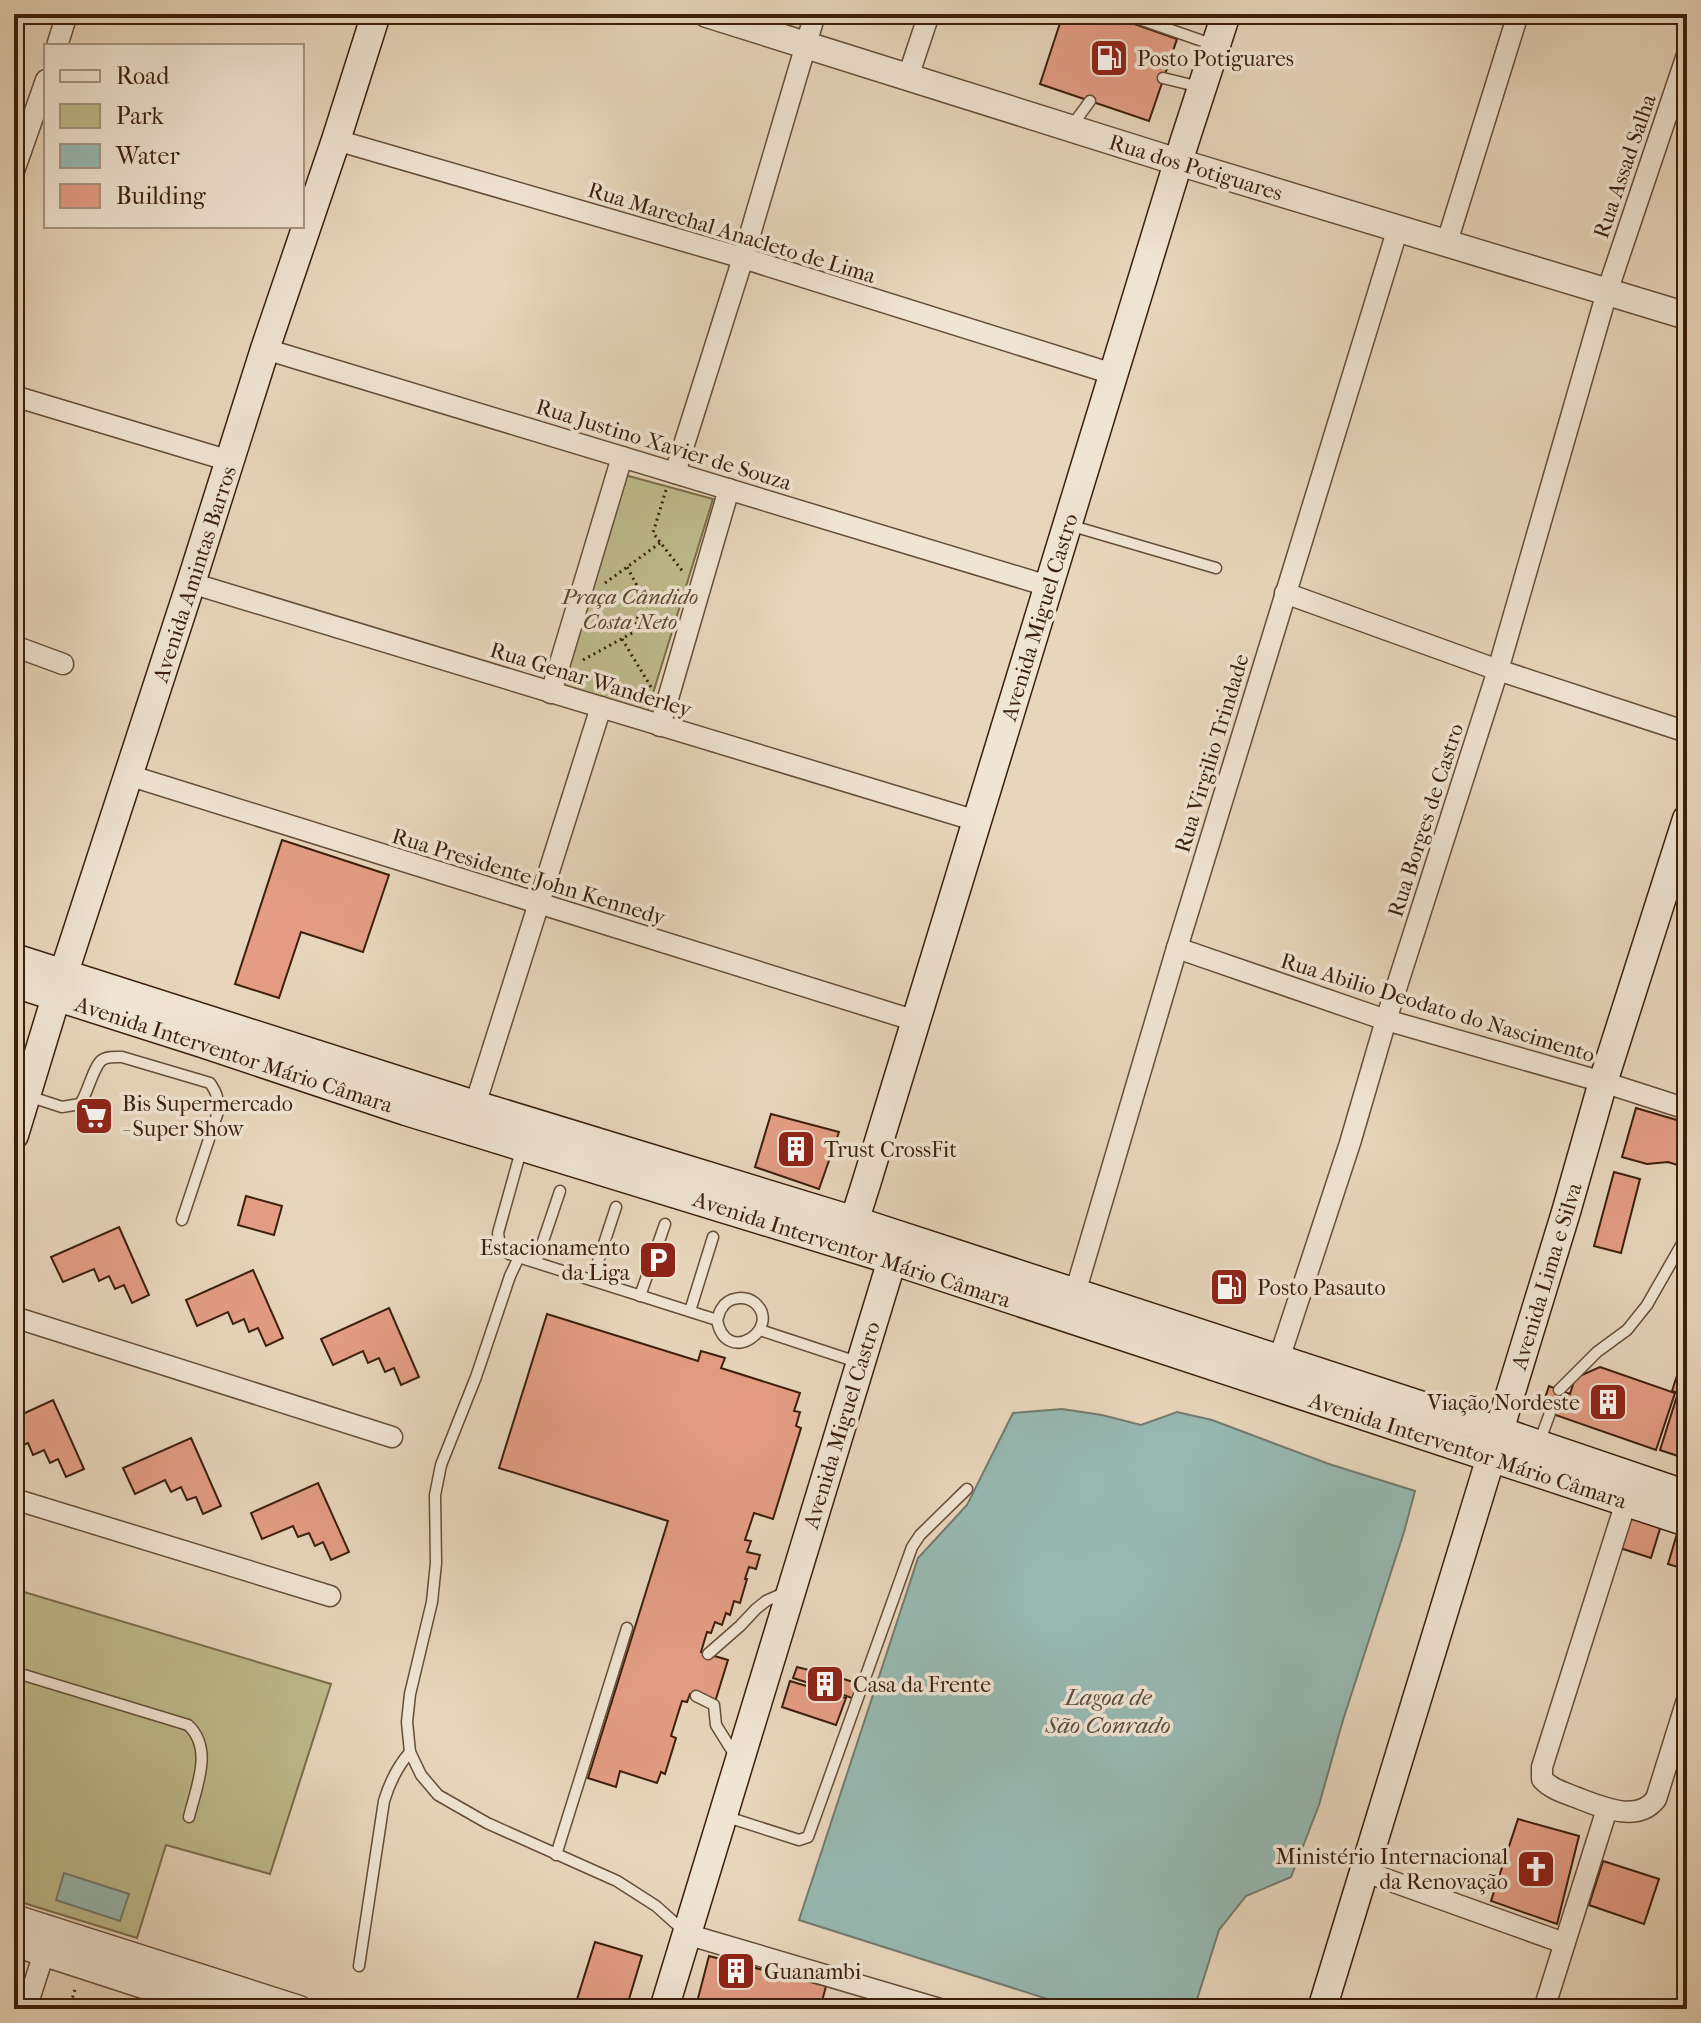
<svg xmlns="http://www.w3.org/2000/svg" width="1701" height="2023" font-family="'IM FELL French Canon',serif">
	<rect width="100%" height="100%" fill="#e8d6bc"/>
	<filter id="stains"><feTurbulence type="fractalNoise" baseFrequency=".0025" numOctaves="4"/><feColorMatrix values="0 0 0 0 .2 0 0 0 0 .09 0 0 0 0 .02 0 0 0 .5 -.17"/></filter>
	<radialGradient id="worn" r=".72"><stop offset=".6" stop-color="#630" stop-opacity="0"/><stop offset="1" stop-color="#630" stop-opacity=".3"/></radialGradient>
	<!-- green -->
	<g fill="#bebb8b" stroke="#7d6d4c" stroke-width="2">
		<polygon points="625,475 713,499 646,716 560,689"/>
		<polygon points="14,1589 331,1684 270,1874 166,1845 137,1938 14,1900"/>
	</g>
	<!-- water -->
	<g fill="#97b9b2" stroke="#737b70" stroke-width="2">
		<polygon points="1062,1409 1102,1415 1141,1425 1177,1412 1212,1420 1329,1464 1415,1491 1404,1532 1343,1720 1319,1805 1291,1877 1246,1896 1219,1930 1194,2009 1079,2009 799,1920 918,1558 967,1505 1013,1413"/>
		<polygon points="64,1873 129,1894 120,1921 56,1900"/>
	</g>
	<!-- building -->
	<g fill="#e49d84" stroke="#3c1f0c" stroke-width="2">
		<polygon points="1063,14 1106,14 1177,39 1149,121 1040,84"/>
		<polygon points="282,840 389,875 363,952 301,932 279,998 235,984"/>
		<polygon points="1636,1108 1687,1123 1687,1168 1668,1162 1647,1164 1622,1157"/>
		<polygon points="771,1114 839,1132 819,1189 755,1167"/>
		<polygon points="1614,1172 1640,1179 1621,1253 1594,1246"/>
		<polygon points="246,1196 282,1206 274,1235 238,1225"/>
		<polygon points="119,1227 149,1295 132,1303 124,1285 115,1289 109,1276 99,1281 94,1269 63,1282 51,1257"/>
		<polygon points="253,1270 283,1338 266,1346 258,1328 249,1332 244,1319 233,1324 228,1312 197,1326 186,1300"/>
		<polygon points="389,1308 419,1377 401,1385 394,1368 385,1372 379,1358 368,1363 363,1351 333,1365 321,1339"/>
		<polygon points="547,1314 698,1361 701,1351 725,1358 721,1368 800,1393 794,1411 800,1412 796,1426 801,1428 773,1519 754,1513 745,1540 751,1541 747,1552 760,1555 756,1569 749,1567 745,1579 747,1579 740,1603 734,1601 730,1615 726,1613 722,1625 715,1622 711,1633 707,1632 701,1652 728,1660 715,1702 690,1694 687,1702 682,1701 671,1736 676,1738 665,1774 661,1772 657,1783 620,1771 616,1787 588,1778 668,1521 499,1468"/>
		<polygon points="1687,1328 1687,1368 1677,1365"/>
		<polygon points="1680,1366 1687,1369 1687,1396 1672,1391"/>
		<polygon points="1600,1367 1675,1393 1656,1450 1541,1410 1549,1386 1570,1394 1575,1378"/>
		<polygon points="1677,1396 1687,1399 1687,1459 1660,1450"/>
		<polygon points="53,1400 84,1469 66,1477 58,1459 50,1463 44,1450 33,1455 28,1443 14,1449 14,1418"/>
		<polygon points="191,1438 221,1506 203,1514 196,1497 187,1500 181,1487 171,1492 165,1480 135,1494 123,1468"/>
		<polygon points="318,1483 349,1552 331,1560 323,1542 315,1546 309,1533 298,1537 293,1526 262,1539 251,1513"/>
		<polygon points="1631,1509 1663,1519 1651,1558 1620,1548"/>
		<polygon points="1679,1527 1687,1530 1687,1570 1668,1564"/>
		<polygon points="797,1667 840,1678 834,1691 793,1678"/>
		<polygon points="840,1678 860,1684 854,1699 834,1691"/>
		<polygon points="790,1681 846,1698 836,1725 782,1707"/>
		<polygon points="1518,1819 1579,1836 1557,1924 1491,1901"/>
		<polygon points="1603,1861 1659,1879 1644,1924 1589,1905"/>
		<polygon points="595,1942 642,1956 626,2009 574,2009"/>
		<polygon points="709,1956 826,1986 820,2009 705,2009 696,2006"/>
	</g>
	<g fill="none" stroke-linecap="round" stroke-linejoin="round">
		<!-- service casing -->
		<g stroke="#674d38" stroke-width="13">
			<g id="service">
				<polyline points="1125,14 1214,45"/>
				<polyline points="1163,78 1200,87"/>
				<polyline points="1071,127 1090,101"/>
				<polyline points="1069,525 1216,568"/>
				<path d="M28,1096l34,11 18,-3c8,-11 13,-37 22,-44 5,-4 14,-3 20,-3l88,26c7,10 9,17 8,29l-36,108"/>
				<path d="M522,1147l-24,86 2,13 9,8 208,66c2,-4 2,-9 5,-12 6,-11 23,-13 33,-5 28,25 -29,65 -38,17"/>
				<polyline points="519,1257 510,1276 476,1377 441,1465 435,1495 436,1563 432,1602 410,1694 407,1722 410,1752 421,1775 438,1795 487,1823 617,1881 656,1906 685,1932"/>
				<polyline points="536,1262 560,1191"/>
				<polyline points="592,1280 616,1207"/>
				<polyline points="640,1296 665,1224"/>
				<polyline points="690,1311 713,1237"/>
				<polyline points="760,1330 857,1362"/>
				<polyline points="1559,1390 1597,1352 1627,1330 1647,1305 1687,1235"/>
				<polyline points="1539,1443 1550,1413"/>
				<polyline points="708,1654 740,1626 756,1609 766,1601 786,1592"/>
				<path d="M14,1672l174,53c26,24 8,62 1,92"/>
				<polyline points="696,1696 714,1705 716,1725 736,1757"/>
				<polyline points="724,1816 799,1840 808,1837 912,1547 920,1535 967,1489"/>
				<polyline points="556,1855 627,1628"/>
				<path d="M359,1966l25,-165c6,-20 13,-34 26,-49"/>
			</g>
		</g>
		<!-- minor casing -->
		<g stroke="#674d38" stroke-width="23">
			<g id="minor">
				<polyline points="57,46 67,14"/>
				<polyline points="908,77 929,14"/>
				<polyline points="336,140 743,258 1113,374"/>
				<polyline points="14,171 46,80"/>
				<polyline points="1447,242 1518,14"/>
				<polyline points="265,349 1048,586"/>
				<polyline points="14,396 230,461"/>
				<polyline points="675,473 743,258 815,14"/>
				<polyline points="191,583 977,821"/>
				<polyline points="1285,593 1498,670 1687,732"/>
				<polyline points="14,646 63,664"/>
				<polyline points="551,693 622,457"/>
				<polyline points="660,726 729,489"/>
				<polyline points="128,775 916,1021"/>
				<polyline points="1177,948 1386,1020 1603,1082 1687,1109"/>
				<polyline points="475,1105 601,707"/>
				<polyline points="1075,1293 1177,948 1398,228"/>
				<polyline points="14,1317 392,1437"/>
				<polyline points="1279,1359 1350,1143 1386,1020 1498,670 1607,292 1687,55"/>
				<polyline points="14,1499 330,1596"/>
				<path d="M1626,1502l-84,265v12c9,10 21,13 33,18 24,9 62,27 81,2l31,-99"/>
				<polyline points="1363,1871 1564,1943"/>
				<polyline points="686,1934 940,2009"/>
				<polyline points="26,2009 44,1953"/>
				<polyline points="1544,2009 1607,1809"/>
			</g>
		</g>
		<!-- tertiary casing -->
		<g stroke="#674d38" stroke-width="29">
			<g id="tertiary">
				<polyline points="707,14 1178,162 1687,316"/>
				<polyline points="14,1918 299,2009"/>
				<polyline points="14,1943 217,2009"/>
			</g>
		</g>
		<!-- secondary casing -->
		<g stroke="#3c1f0c" stroke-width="31">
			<g id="secondary">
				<polyline points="14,958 475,1105 855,1221 1499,1431 1687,1495"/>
				<polyline points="14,983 202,1043 406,1111 892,1260 1687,1522"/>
				<polyline points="14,1135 56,997 191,583 265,349 336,140 376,14"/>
				<polyline points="854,1239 852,1228 866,1184 1184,143 1226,14"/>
				<polyline points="664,2009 892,1260 894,1252 893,1244"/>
				<polyline points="1322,2009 1566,1212 1603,1082 1687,819"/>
			</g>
		</g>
		<!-- path -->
		<g stroke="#3c1f0c" stroke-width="3" stroke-dasharray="2 4" stroke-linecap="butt">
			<polyline points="666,490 653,533 684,573"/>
			<polyline points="605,583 660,543"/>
			<polyline points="622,639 651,687"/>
			<polyline points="583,660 634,632 643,597 627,567"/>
			<polyline points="69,2009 76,1986"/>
		</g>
		<!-- service -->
		<use href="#service" stroke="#f0e4d3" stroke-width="10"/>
		<!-- minor -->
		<use href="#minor" stroke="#f0e4d3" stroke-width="20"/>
		<!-- tertiary -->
		<use href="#tertiary" stroke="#f0e4d3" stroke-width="26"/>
		<!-- secondary -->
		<use href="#secondary" stroke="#f0e4d3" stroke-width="28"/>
	</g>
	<!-- icons -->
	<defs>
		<g id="fuel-square" transform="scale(2)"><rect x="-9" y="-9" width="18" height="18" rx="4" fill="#8f2418" stroke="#f0e4d3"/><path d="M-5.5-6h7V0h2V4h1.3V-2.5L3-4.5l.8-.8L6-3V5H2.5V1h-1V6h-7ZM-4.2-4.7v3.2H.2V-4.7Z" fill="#fff"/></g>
		<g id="supermarket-square" transform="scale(2)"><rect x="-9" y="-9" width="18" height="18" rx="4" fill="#8f2418" stroke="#f0e4d3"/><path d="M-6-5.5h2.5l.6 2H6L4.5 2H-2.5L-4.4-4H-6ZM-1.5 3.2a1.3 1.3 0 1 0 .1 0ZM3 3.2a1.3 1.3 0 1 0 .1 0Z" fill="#fff"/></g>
		<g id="building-square" transform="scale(2)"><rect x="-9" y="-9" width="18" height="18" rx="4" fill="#8f2418" stroke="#f0e4d3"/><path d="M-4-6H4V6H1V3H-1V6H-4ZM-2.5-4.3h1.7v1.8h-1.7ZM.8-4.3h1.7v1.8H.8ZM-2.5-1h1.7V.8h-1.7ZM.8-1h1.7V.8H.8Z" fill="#fff"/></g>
		<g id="parking-square" transform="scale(2)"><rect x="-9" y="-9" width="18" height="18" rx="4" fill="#8f2418" stroke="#f0e4d3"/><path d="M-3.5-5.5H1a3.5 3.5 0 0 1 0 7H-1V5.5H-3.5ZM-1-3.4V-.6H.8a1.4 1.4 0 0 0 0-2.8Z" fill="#fff"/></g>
		<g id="church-square" transform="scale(2)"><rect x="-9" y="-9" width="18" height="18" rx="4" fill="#8f2418" stroke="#f0e4d3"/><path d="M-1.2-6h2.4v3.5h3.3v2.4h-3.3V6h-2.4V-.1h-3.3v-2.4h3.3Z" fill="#fff"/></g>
	</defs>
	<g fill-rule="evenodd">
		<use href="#fuel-square" x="1109" y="58"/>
		<use href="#supermarket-square" x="94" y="1116"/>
		<use href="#building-square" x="796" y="1149"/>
		<use href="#parking-square" x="658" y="1260"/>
		<use href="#fuel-square" x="1229" y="1287"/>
		<use href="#building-square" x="1608" y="1402"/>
		<use href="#building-square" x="825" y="1684"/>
		<use href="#church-square" x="1536" y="1869"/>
		<use href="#building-square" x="736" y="1971"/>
	</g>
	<g text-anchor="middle" stroke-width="7" stroke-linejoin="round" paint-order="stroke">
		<!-- poi labels -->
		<g font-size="22" fill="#3c1f0c" stroke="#f0e4d3" text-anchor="start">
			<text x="1137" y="66">Posto Potiguares</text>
			<text x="122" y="1111">Bis Supermercado<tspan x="122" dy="25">- Super Show</tspan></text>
			<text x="824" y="1157">Trust CrossFit</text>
			<text x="630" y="1255" text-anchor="end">Estacionamento<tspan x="630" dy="25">da Liga</tspan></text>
			<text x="1257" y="1295">Posto Pasauto</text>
			<text x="1580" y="1410" text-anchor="end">Viação Nordeste</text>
			<text x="853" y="1692">Casa da Frente</text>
			<text x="1508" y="1864" text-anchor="end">Ministério Internacional<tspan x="1508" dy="25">da Renovação</tspan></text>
			<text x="764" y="1979">Guanambi</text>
		</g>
		<!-- street labels -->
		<g font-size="22" fill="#3c1f0c" stroke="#f0e4d3">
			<text transform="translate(1624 166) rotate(-71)" y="8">Rua Assad Salha</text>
			<text transform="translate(1196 167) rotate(17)" y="8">Rua dos Potiguares</text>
			<text transform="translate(732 232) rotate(17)" y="8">Rua Marechal Anacleto de Lima</text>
			<text transform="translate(664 444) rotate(17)" y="8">Rua Justino Xavier de Souza</text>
			<text transform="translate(194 574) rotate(-72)" y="8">Avenida Amintas Barros</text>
			<text transform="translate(1039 617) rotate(-73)" y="8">Avenida Miguel Castro</text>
			<text transform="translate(591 679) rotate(17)" y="8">Rua Genar Wanderley</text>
			<text transform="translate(1211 753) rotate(-73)" y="8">Rua Virgilio Trindade</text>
			<text transform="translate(1425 820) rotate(-72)" y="8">Rua Borges de Castro</text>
			<text transform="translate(529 876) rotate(17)" y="8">Rua Presidente John Kennedy</text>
			<text transform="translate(1438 1007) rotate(17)" y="8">Rua Abilio Deodato do Nascimento</text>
			<text transform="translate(234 1054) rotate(18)" y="8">Avenida Interventor Mário Câmara</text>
			<text transform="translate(852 1249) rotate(18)" y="8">Avenida Interventor Mário Câmara</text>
			<text transform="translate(1546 1276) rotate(-73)" y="8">Avenida Lima e Silva</text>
			<text transform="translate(841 1425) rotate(-73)" y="8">Avenida Miguel Castro</text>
			<text transform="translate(1468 1450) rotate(18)" y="8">Avenida Interventor Mário Câmara</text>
		</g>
		<!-- park labels -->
		<g font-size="22" font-style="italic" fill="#5c462c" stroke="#f0e4d3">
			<text x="630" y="604">Praça Cândido<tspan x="630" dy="25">Costa Neto</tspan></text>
		</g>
		<!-- water labels -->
		<g font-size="24" font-style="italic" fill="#574d3e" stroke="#f0e4d3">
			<text x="1108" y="1705">Lagoa de<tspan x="1108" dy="28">São Conrado</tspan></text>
		</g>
	</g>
	<!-- margin -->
	<rect width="1701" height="2023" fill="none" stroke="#e8d6bc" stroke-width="48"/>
	<rect x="16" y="16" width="1669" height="1991" fill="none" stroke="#3c1f0c" stroke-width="4"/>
	<rect x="24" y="24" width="1653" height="1975" fill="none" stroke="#3c1f0c" stroke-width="2"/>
	<!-- legend -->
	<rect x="44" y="44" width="260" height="184" fill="#f0e4d3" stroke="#a89583" stroke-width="2"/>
	<rect x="60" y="70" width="40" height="12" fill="#f0e4d3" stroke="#a89583" stroke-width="2"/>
	<text x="116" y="84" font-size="24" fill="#3c1f0c">Road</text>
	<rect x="60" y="104" width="40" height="24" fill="#bebb8b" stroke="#a89583" stroke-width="2"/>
	<text x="116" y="124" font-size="24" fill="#3c1f0c">Park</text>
	<rect x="60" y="144" width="40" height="24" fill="#97b9b2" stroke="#a89583" stroke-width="2"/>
	<text x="116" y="164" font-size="24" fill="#3c1f0c">Water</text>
	<rect x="60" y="184" width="40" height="24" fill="#e49d84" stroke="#a89583" stroke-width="2"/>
	<text x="116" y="204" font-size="24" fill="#3c1f0c">Building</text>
	<rect width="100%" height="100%" filter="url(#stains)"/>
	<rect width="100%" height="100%" fill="url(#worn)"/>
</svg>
